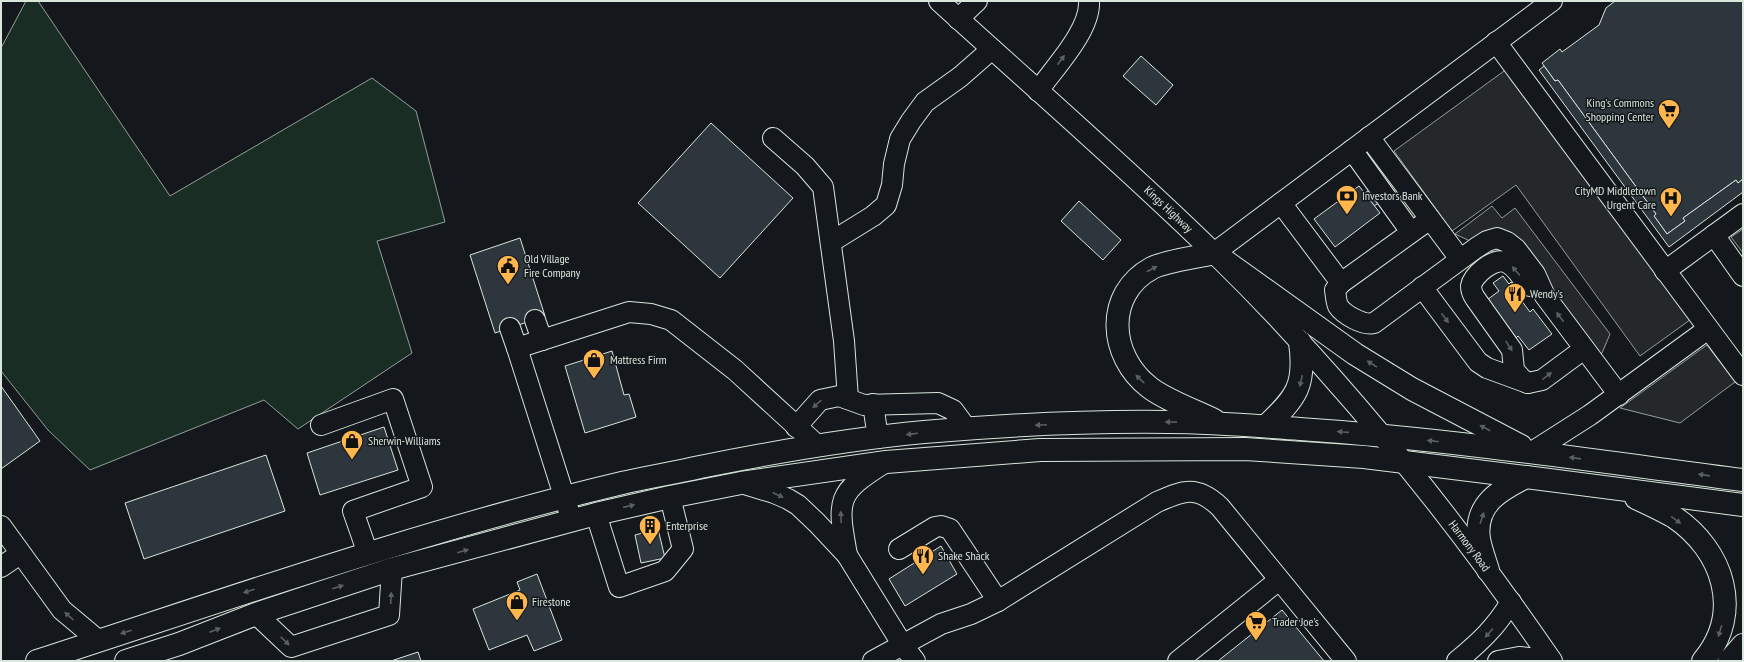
<svg xmlns="http://www.w3.org/2000/svg" width="1744" height="662" font-family="'PT Sans Narrow',sans-serif">
	<rect width="100%" height="100%" fill="#14181c"/>
	<!-- green -->
	<polygon fill="#1a2d24" stroke="#939e99" points="26,1 38,1 170,196 372,78 416,111 445,222 377,241 412,353 298,429 264,400 90,470 48,430 1,371 1,48"/>
	<!-- parking -->
	<g fill="#24282b" stroke="#939e99">
		<polygon points="1511,66 1694,317 1640,356 1516,185 1452,231 1394,151"/>
		<polygon points="1492,206 1502,218 1515,208 1610,334 1602,353 1590,362 1515,262 1455,234"/>
		<polygon points="1743,229 1743,253 1731,237"/>
		<polygon points="1707,345 1735,382 1680,423 1620,408"/>
	</g>
	<!-- building -->
	<g fill="#2c363c" stroke="#d8e6dc">
		<polygon points="1615,1 1743,1 1743,179 1738,183 1736,180 1683,218 1685,221 1667,234 1654,216 1656,214 1558,80 1555,81 1542,63 1560,49 1562,52 1599,25 1606,8"/>
		<polygon points="1141,56 1173,85 1156,105 1123,76"/>
		<polygon points="1544,66 1555,81 1558,80 1656,214 1654,216 1667,234 1685,221 1683,218 1736,180 1738,183 1743,179 1743,192 1669,247 1539,70"/>
		<polygon points="711,123 793,198 720,278 638,203"/>
		<polygon points="1376,185 1386,198 1374,206 1365,193"/>
		<polygon points="1359,186 1380,213 1335,247 1314,219"/>
		<polygon points="1079,201 1121,240 1103,260 1061,221"/>
		<polygon points="520,238 545,316 495,333 470,255"/>
		<polygon points="1503,276 1509,284 1511,282 1523,298 1521,300 1530,312 1533,309 1552,334 1529,350 1518,336 1516,338 1487,300 1499,291 1493,283"/>
		<polygon points="612,351 624,395 629,394 636,417 585,433 565,366"/>
		<polygon points="1,386 40,441 1,469"/>
		<polygon points="384,427 398,470 320,495 307,453"/>
		<polygon points="266,455 285,511 144,559 125,503"/>
		<polygon points="658,529 665,558 641,563 635,535"/>
		<polygon points="941,546 957,574 905,606 889,579"/>
		<polygon points="537,574 562,640 534,651 527,635 489,650 473,609 520,590 517,582"/>
		<polygon points="1282,610 1324,661 1218,661"/>
		<polygon points="418,652 421,661 391,661"/>
	</g>
	<g fill="none" stroke-linecap="round" stroke-linejoin="round">
		<!-- minor casing -->
		<g stroke="#d8e6dc" stroke-width="22">
			<g id="minor">
				<path id="s1" d="M939,1c91,83 186,165 274,251 127,124 239,263 339,409"/>
				<polyline points="958,19 977,1"/>
				<polyline points="1496,42 1743,375"/>
				<path d="M1038,91c16,-23 53,-61 51,-90"/>
				<polyline points="1369,137 1460,259"/>
				<polyline points="773,138 805,166 823,187 844,341 848,399"/>
				<polyline points="1352,150 1411,232"/>
				<polyline points="1281,203 1341,283"/>
				<path d="M1430,219l-89,64 -6,7c1,6 1,11 3,16 6,9 26,20 36,17l102,-75 11,-7 10,-3 10,4 9,7 19,25 10,22 74,99"/>
				<polyline points="1714,235 1743,276"/>
				<polyline points="831,242 873,216 886,205 892,185 894,164 900,139 911,121 925,102 960,77 992,49"/>
				<polyline points="1214,253 1552,1"/>
				<polyline points="1665,271 1743,214"/>
				<polyline points="1422,287 1478,362 1487,368 1528,383 1542,380 1584,349"/>
				<polyline points="535,320 542,340"/>
				<polyline points="510,328 517,348"/>
				<path d="M1528,383l-6,-4 -8,-9 -2,-20 -37,-52c-2,-3 -4,-7 -4,-12 2,-11 22,-28 34,-24 11,3 16,17 25,24"/>
				<polyline points="873,404 878,438"/>
				<polyline points="321,425 393,399 422,487 353,511 368,554"/>
				<polyline points="796,427 820,400 839,396 864,405 938,403 953,410 967,429"/>
				<polyline points="1532,452 1590,415 1708,329"/>
				<polyline points="741,483 774,493 788,499 798,505 817,523 847,555 902,644 915,661"/>
				<polyline points="596,514 619,587 665,571 683,549 670,497"/>
				<polyline points="572,521 517,348 629,312 651,314 671,320 735,370 817,445"/>
				<polyline points="1,526 62,610 99,641"/>
				<polyline points="899,549 935,527 941,526 950,529 998,601"/>
				<path d="M847,555c-10,-56 -11,-62 39,-93"/>
				<polyline points="1,567 20,554"/>
				<polyline points="256,614 291,647 389,615 392,569"/>
				<path d="M873,661l68,-37 30,-10 27,-13 159,-99c27,-12 40,-17 63,5l126,154"/>
				<polyline points="1178,661 1279,580"/>
				<path d="M1457,661c23,-19 39,-34 54,-59"/>
				<polyline points="1498,661 1519,657 1551,660"/>
			</g>
		</g>
		<!-- highway casing -->
		<g stroke="#d8e6dc" stroke-width="24">
			<g id="highway">
				<path d="M1214,420c-18,-9 -49,-20 -65,-33 -40,-31 -45,-93 3,-119 13,-7 46,-11 62,-15l141,101 57,35 109,57"/>
				<path d="M1266,426c31,-29 40,-41 34,-84"/>
				<path d="M1636,498c13,6 26,12 38,19 49,33 70,95 29,144"/>
				<path d="M1488,570c-3,-10 -7,-20 -9,-31 -5,-35 21,-49 47,-62"/>
				<path d="M37,661c194,-63 387,-131 585,-178 26,-6 52,-10 78,-16 74,-15 149,-28 224,-35 81,-7 164,-11 245,-10 44,0 87,4 131,7 148,10 296,32 443,51"/>
				<polyline points="126,661 179,644 256,614 392,569 596,514 670,497 741,483 886,462 1040,450 1245,449 1364,457 1526,477 1743,505"/>
				<polyline points="1729,661 1743,645"/>
			</g>
		</g>
		<!-- minor -->
		<use href="#minor" stroke="#14181c" stroke-width="20"/>
		<!-- highway -->
		<use href="#highway" stroke="#14181c" stroke-width="22"/>
	</g>
	<!-- one-way arrows -->
	<defs><path id="oneway-solid" d="M-6-.8H1V-3.2L6.5 0L1 3.2V.8H-6Z"/></defs>
	<g fill="#59605f">
		<use href="#oneway-solid" transform="translate(1061 60) rotate(-53)"/>
		<use href="#oneway-solid" transform="translate(1152 269) rotate(-28)"/>
		<use href="#oneway-solid" transform="translate(1516 271) rotate(-131)"/>
		<use href="#oneway-solid" transform="translate(1560 317) rotate(-127)"/>
		<use href="#oneway-solid" transform="translate(1445 318) rotate(53)"/>
		<use href="#oneway-solid" transform="translate(1509 346) rotate(57)"/>
		<use href="#oneway-solid" transform="translate(1372 364) rotate(-148)"/>
		<use href="#oneway-solid" transform="translate(1547 376) rotate(-37)"/>
		<use href="#oneway-solid" transform="translate(1140 379) rotate(-137)"/>
		<use href="#oneway-solid" transform="translate(1301 381) rotate(103)"/>
		<use href="#oneway-solid" transform="translate(817 404) rotate(138)"/>
		<use href="#oneway-solid" transform="translate(1171 422) rotate(-179)"/>
		<use href="#oneway-solid" transform="translate(1041 425) rotate(178)"/>
		<use href="#oneway-solid" transform="translate(1485 428) rotate(-152)"/>
		<use href="#oneway-solid" transform="translate(1343 432) rotate(-176)"/>
		<use href="#oneway-solid" transform="translate(912 434) rotate(173)"/>
		<use href="#oneway-solid" transform="translate(1433 441) rotate(-173)"/>
		<use href="#oneway-solid" transform="translate(1575 458) rotate(-172)"/>
		<use href="#oneway-solid" transform="translate(1704 475) rotate(-172)"/>
		<use href="#oneway-solid" transform="translate(778 495) rotate(24)"/>
		<use href="#oneway-solid" transform="translate(629 506) rotate(-13)"/>
		<use href="#oneway-solid" transform="translate(841 517) rotate(-92)"/>
		<use href="#oneway-solid" transform="translate(1482 518) rotate(-72)"/>
		<use href="#oneway-solid" transform="translate(1676 520) rotate(36)"/>
		<use href="#oneway-solid" transform="translate(463 551) rotate(-16)"/>
		<use href="#oneway-solid" transform="translate(338 587) rotate(-18)"/>
		<use href="#oneway-solid" transform="translate(249 591) rotate(162)"/>
		<use href="#oneway-solid" transform="translate(391 598) rotate(-86)"/>
		<use href="#oneway-solid" transform="translate(69 616) rotate(-138)"/>
		<use href="#oneway-solid" transform="translate(215 630) rotate(-21)"/>
		<use href="#oneway-solid" transform="translate(1720 631) rotate(107)"/>
		<use href="#oneway-solid" transform="translate(126 632) rotate(162)"/>
		<use href="#oneway-solid" transform="translate(1489 633) rotate(132)"/>
		<use href="#oneway-solid" transform="translate(285 641) rotate(43)"/>
	</g>
	<!-- icons -->
	<defs>
		<g id="supermarket-pin" transform="scale(1.15)"><path d="M0 17L-7.5 6A9.5 9.5 0 1 1 7.5 6Z" fill="#ffb74d" stroke="#14181c"/><path d="M-6-5.5h2.5l.6 2H6L4.5 2H-2.5L-4.4-4H-6ZM-1.5 3.2a1.3 1.3 0 1 0 .1 0ZM3 3.2a1.3 1.3 0 1 0 .1 0Z" fill="#111"/></g>
		<g id="bank-pin" transform="scale(1.15)"><path d="M0 17L-7.5 6A9.5 9.5 0 1 1 7.5 6Z" fill="#ffb74d" stroke="#14181c"/><path d="M-6-4H6V4H-6ZM0-2.3a2.3 2.3 0 1 0 0 4.6a2.3 2.3 0 1 0 0-4.6Z" fill="#111"/></g>
		<g id="hospital-pin" transform="scale(1.15)"><path d="M0 17L-7.5 6A9.5 9.5 0 1 1 7.5 6Z" fill="#ffb74d" stroke="#14181c"/><path d="M-5-5h3v3.5h4V-5h3V5h-3V1.5h-4V5h-3Z" fill="#111"/></g>
		<g id="civic-pin" transform="scale(1.15)"><path d="M0 17L-7.5 6A9.5 9.5 0 1 1 7.5 6Z" fill="#ffb74d" stroke="#14181c"/><path d="M-.6-6.5H3V-4.5H.6V-3L4-1V1h2V6H-6V1h2V-1L-.6-3ZM-1.2 2.5V6h2.4V2.5Z" fill="#111"/></g>
		<g id="restaurant-pin" transform="scale(1.15)"><path d="M0 17L-7.5 6A9.5 9.5 0 1 1 7.5 6Z" fill="#ffb74d" stroke="#14181c"/><path d="M-5-6h1v4h1v-4h1v4h1v-4h1v5L-1.5 .5V6h-2V.5L-5-1ZM5-6V6H3V1.5H1.5Q1.5-4 5-6Z" fill="#111"/></g>
		<g id="shop-pin" transform="scale(1.15)"><path d="M0 17L-7.5 6A9.5 9.5 0 1 1 7.5 6Z" fill="#ffb74d" stroke="#14181c"/><path d="M-5-2.5h2.3a2.7 3.5 0 0 1 5.4 0H5L5.5 6h-11ZM-1.5-2.5h3a1.5 2.3 0 0 0-3 0Z" fill="#111"/></g>
		<g id="building-pin" transform="scale(1.15)"><path d="M0 17L-7.5 6A9.5 9.5 0 1 1 7.5 6Z" fill="#ffb74d" stroke="#14181c"/><path d="M-4-6H4V6H1V3H-1V6H-4ZM-2.5-4.3h1.7v1.8h-1.7ZM.8-4.3h1.7v1.8H.8ZM-2.5-1h1.7V.8h-1.7ZM.8-1h1.7V.8H.8Z" fill="#111"/></g>
	</defs>
	<g fill-rule="evenodd">
		<use href="#supermarket-pin" x="1669" y="110"/>
		<use href="#bank-pin" x="1347" y="196"/>
		<use href="#hospital-pin" x="1671" y="198"/>
		<use href="#civic-pin" x="508" y="266"/>
		<use href="#restaurant-pin" x="1515" y="294"/>
		<use href="#shop-pin" x="594" y="360"/>
		<use href="#shop-pin" x="352" y="441"/>
		<use href="#building-pin" x="650" y="526"/>
		<use href="#restaurant-pin" x="923" y="556"/>
		<use href="#shop-pin" x="517" y="602"/>
		<use href="#supermarket-pin" x="1256" y="622"/>
	</g>
	<g text-anchor="middle" stroke-width="3" stroke-linejoin="round" paint-order="stroke">
		<!-- poi labels -->
		<g font-size="12" fill="#d8e6dc" stroke="#14181c" text-anchor="start">
			<text x="1654" y="107" text-anchor="end">King's Commons<tspan x="1654" dy="14">Shopping Center</tspan></text>
			<text x="1656" y="195" text-anchor="end">CityMD Middletown<tspan x="1656" dy="14">Urgent Care</tspan></text>
			<text x="1362" y="200">Investors Bank</text>
			<text x="524" y="263">Old Village<tspan x="524" dy="14">Fire Company</tspan></text>
			<text x="1530" y="298">Wendy's</text>
			<text x="610" y="364">Mattress Firm</text>
			<text x="368" y="445">Sherwin-Williams</text>
			<text x="666" y="530">Enterprise</text>
			<text x="938" y="560">Shake Shack</text>
			<text x="532" y="606">Firestone</text>
			<text x="1272" y="626">Trader Joe's</text>
		</g>
		<!-- street labels -->
		<g font-size="12" fill="#d8e6dc" stroke="#14181c">
			<text dy="4" stroke="none"><textPath href="#s1" startOffset="310">Kings Highway</textPath></text>
			<text dy="4" stroke="none"><textPath href="#s1" startOffset="762">Harmony Road</textPath></text>
		</g>
	</g>
	<!-- border -->
	<rect width="1744" height="662" fill="none" stroke="#d8e6dc" stroke-width="4"/>
</svg>
